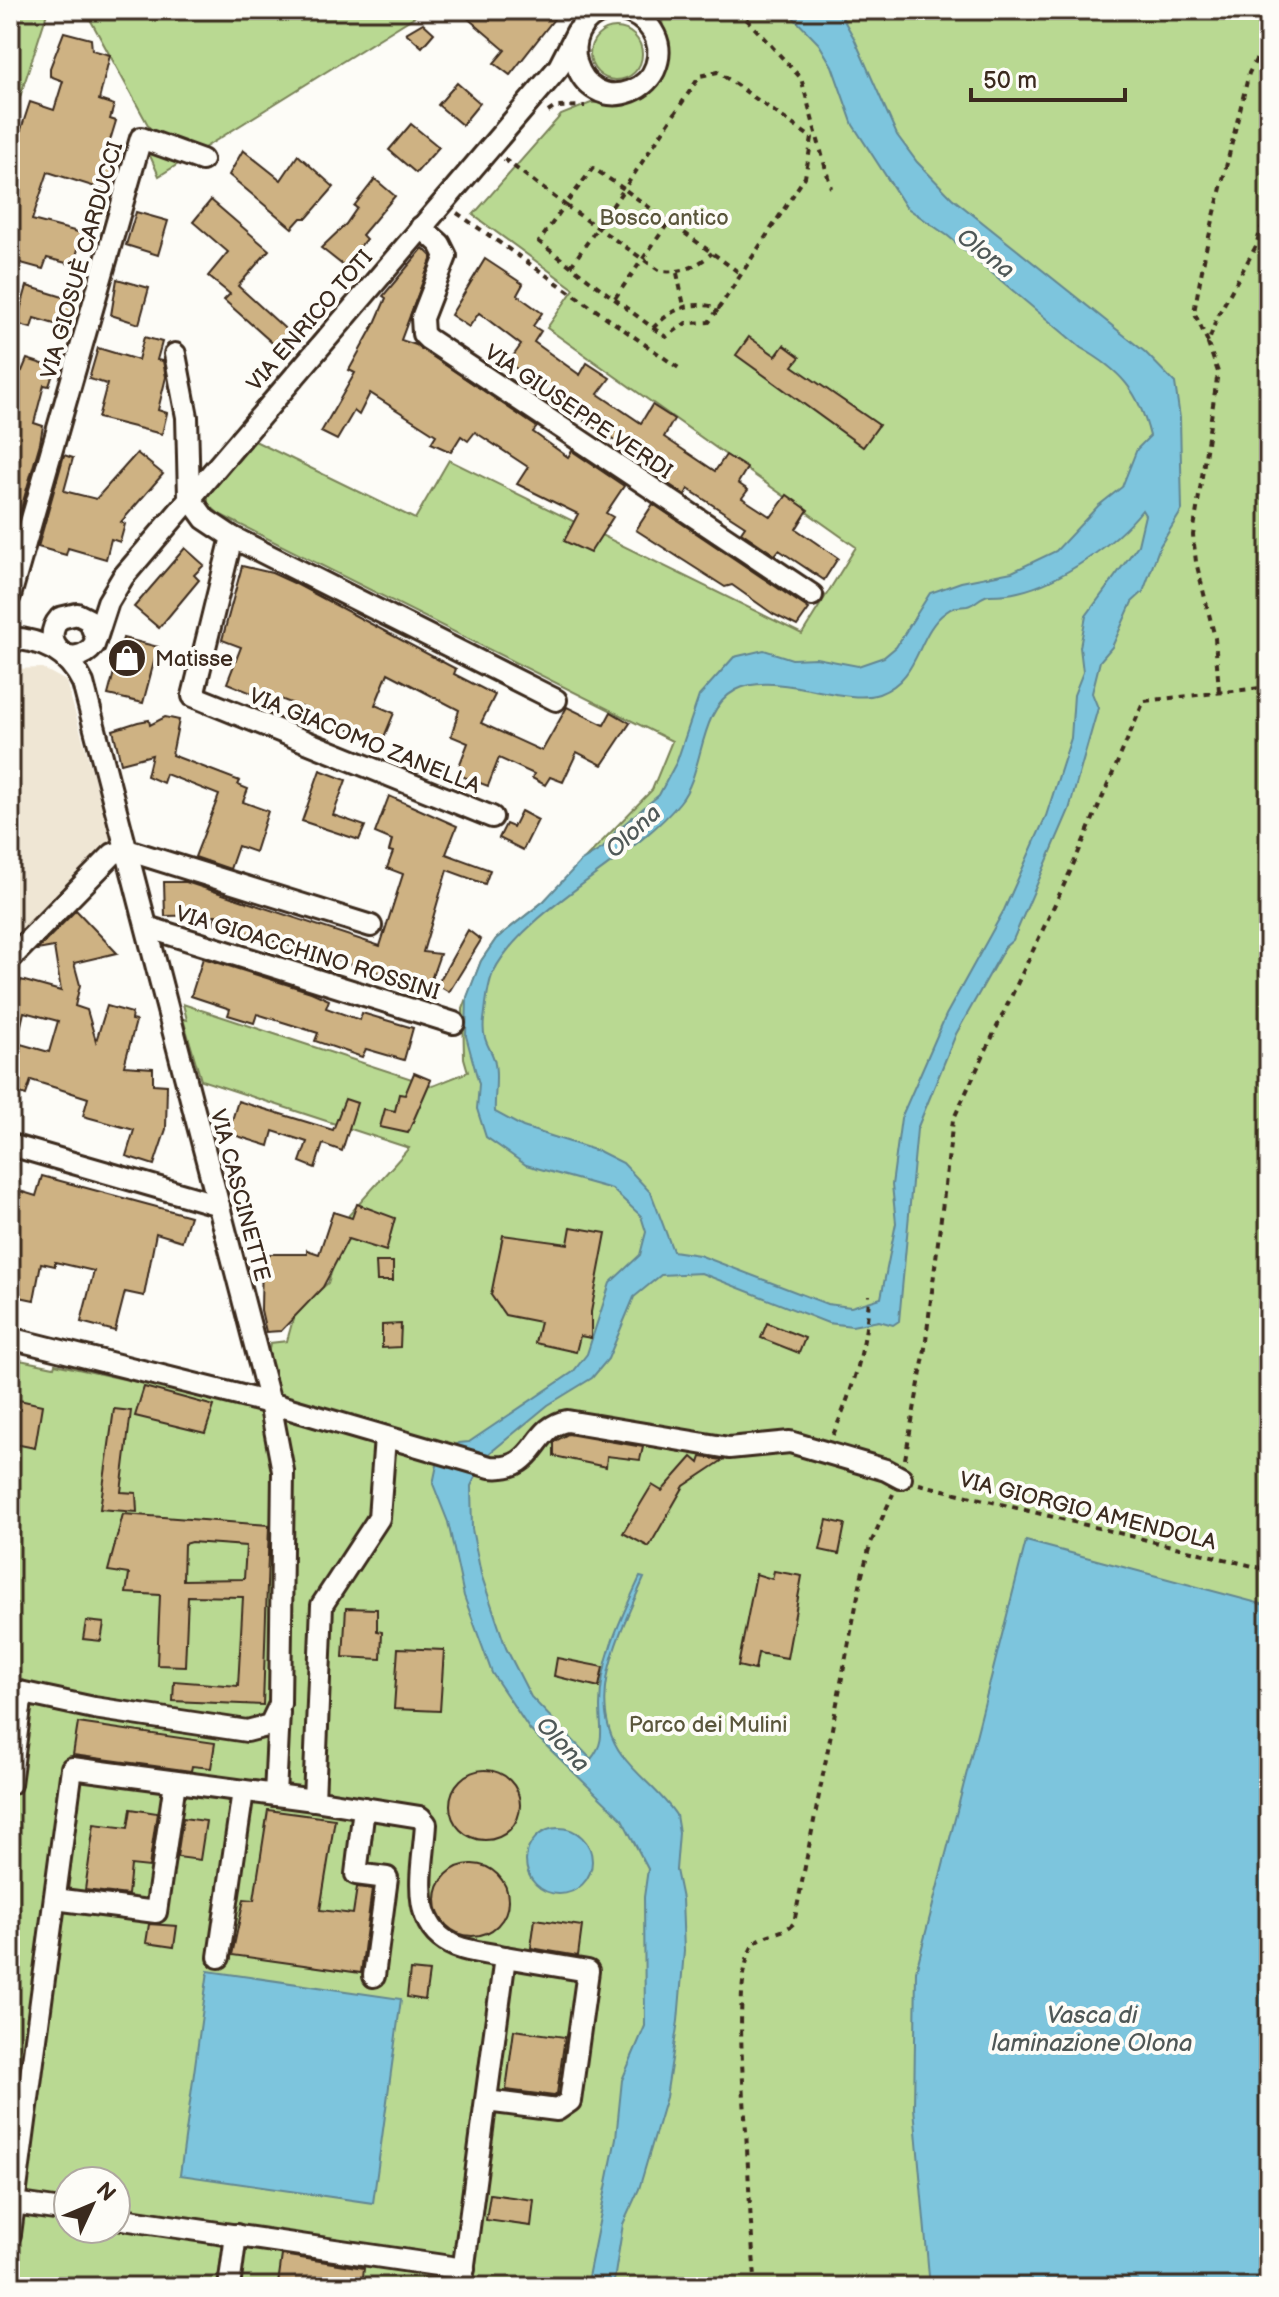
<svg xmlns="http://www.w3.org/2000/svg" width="1279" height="2297" font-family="'Balsamiq Sans',sans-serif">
	<rect width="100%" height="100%" fill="#fdfcf7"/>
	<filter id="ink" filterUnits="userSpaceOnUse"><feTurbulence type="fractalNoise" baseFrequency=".0125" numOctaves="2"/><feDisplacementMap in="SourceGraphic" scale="16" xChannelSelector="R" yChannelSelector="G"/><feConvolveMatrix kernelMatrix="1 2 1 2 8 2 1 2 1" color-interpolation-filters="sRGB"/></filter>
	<g filter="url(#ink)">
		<!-- built -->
		<polygon fill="#efe6d4" points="42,668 66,681 119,864 10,969 10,669"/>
		<!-- green -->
		<g fill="#b9d992" stroke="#7a8258" stroke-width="2" fill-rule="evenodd">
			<polygon points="10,10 48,10 10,128"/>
			<polygon points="85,10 425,10 159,176 147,149 153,134"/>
			<path d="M661,10h608v2277h-1259v-929l44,9 1,-3 191,42 17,-21 7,-42 17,-2 8,-29 33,-29 21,-68 60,-67 -208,-68 -18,-61 4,1 -4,-16 250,82 35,-14 -4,-14 -1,-49 18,-48 15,-22 48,-38 108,-111 20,-49 -453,-227 -11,-10v-14l47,-49 160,78 34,-59 353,174 54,-87 -309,-219 27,-39 -101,-74 88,-100 30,-12 38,-1 17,-10 20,-35zM68,2181h48v48h-48z"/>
			<circle cx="616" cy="54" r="26"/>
		</g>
		<!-- water -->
		<g fill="#7dc5dd" stroke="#638791" stroke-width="2" fill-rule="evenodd">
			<path d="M786,10h52l16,28 43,97 20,27 35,36 193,154 30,31 5,35 2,92 -22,36 -17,46 -11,10 -20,45 -12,14 -8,32 6,15 -29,102 -56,130 -8,7 -49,87 -39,95 -18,192 -6,4 -14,-4 -27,5 -24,-3 -127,-50 -40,2 -27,22 -26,62 -16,19 -44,27 -63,52 -14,29 1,43 9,45 25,74 25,49 60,62c15,-18 9,-31 9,-52 0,-47 21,-89 40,-130l4,1c-23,53 -61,123 -22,177 16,22 39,37 54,60l3,18 -3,37 6,29 2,52 -6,70 -12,76 -27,92 -16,35 -10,63h-27l30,-149 6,-58 23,-54 -1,-129 4,-28 -26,-50 -92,-89 -38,-57 -28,-77 -16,-74 -15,-38 4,-19 21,-22 11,-1 104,-70 14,-18 23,-71 30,-28 6,-23 -5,-16 -29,-27 -86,-24 -40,-28 -9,-28 2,-25 -13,-48 1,-39 14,-36 15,-22 48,-38 36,-39 23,-14 13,-17 43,-36 18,-34 22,-65 35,-39 30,-7 28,9 24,-1 42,8 26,-9 12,-10 34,-54 31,-11 51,-10 44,-21 42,-45 24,-19 15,-38 13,-13c-11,-45 -30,-66 -69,-88l-133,-112 -42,-29 -53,-82 -21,-59 -13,-22zM1142,510l3,5 -7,30 -52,71 -6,31 3,25 -9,23 -3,43 -25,78 -42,94 -58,105 -45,103 -9,67 4,38 -15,75 -30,9 -24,-3 -128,-49 -26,-4 -22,-58 -28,-30 -22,-11 -78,-25 -28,-15c-1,-15 3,-34 0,-48 -2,-15 -14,-21 -11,-44 2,-14 3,-34 9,-47 30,-63 142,-114 187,-171 25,-31 17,-91 56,-112 38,-20 108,16 143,4 42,-15 37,-61 67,-82 8,-6 11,-5 21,-6 8,-1 13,-10 22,-11 9,0 19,0 29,-3 42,-9 98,-49 124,-82z"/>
			<polygon points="1026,1541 1269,1606 1269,2287 930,2287 914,2108 916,1971"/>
			<circle cx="559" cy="1861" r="33"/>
			<polygon points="208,1971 401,1999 373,2203 180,2175"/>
		</g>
		<!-- building -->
		<g fill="#ceb283" stroke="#3b2a1e" stroke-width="2" fill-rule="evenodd">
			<polygon points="458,10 561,10 510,75 494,63 505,50"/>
			<polygon points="423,23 434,33 422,47 406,33"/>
			<polygon points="64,32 91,39 92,50 110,55 99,100 114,105 110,119 116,121 105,157 106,163 115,165 108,191 48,172 32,220 82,233 74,265 47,258 43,269 10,260 10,187 19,160 12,157 30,102 54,110 63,81 50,76 50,68"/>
			<polygon points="457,83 480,103 462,125 438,105"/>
			<polygon points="411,124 439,147 416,173 389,150"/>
			<polygon points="243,150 281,180 298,155 334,187 307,218 301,218 292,228 229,175"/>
			<polygon points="375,179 395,196 362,235 366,239 344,266 321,248 346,224 357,208 354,206"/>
			<polygon points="211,200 269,250 238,286 291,334 278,348 224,300 230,294 208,276 228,252 193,222"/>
			<polygon points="136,212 168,221 158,255 126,245"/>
			<polygon points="423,248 432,257 401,340 416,345 537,427 533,432 568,457 572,451 624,486 606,513 613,517 590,553 564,541 578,514 517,484 528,467 475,432 468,441 461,436 451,452 431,443 436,435 370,393 359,415 354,411 337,440 321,432 355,373 349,370 376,321 386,298 383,296"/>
			<polygon points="485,259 523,284 517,295 542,313 533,326 541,331 534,342 580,375 587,363 610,378 598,394 641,423 652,405 674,419 664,437 715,471 726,455 747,468 738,483 748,490 742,498 771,517 787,495 808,510 796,529 838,558 824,580 779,550 775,555 741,532 745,526 688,489 685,495 640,465 644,459 584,421 587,417 559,397 552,406 516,382 523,373 508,363 521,345 479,313 469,327 451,315"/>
			<polygon points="117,279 149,288 139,324 111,315"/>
			<polygon points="27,286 76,301 68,328 34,318 31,328 16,324"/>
			<polygon points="144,337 162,342 157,360 163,361 166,377 158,410 167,413 162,434 98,418 107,384 89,379 98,348 138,360"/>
			<polygon points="749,337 776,356 784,345 800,357 793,366 879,425 863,447 736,355"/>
			<polygon points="27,359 55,368 49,386 44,385 34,423 43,426 40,443 12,540 10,418 17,393 12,392 18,370 22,371"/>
			<polygon points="137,453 163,474 121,522 125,524 120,542 111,539 106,559 68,548 66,555 38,547 64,455 73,458 64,491 96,499"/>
			<polygon points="653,504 809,609 797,626 773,614 732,585 725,587 636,530"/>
			<polygon points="185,548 204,565 194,575 199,580 159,628 134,607"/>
			<polygon points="242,566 272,573 296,584 456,669 454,674 495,695 481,723 542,751 567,707 604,725 611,712 630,723 602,765 577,752 563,782 550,777 545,785 532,778 534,774 499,758 488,786 456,774 468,743 451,736 459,710 388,673 375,705 394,713 382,742 321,718 322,715 278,698 276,703 227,683 241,647 222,640"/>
			<polygon points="123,638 158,647 143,703 108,695"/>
			<polygon points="165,717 179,720 172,755 240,781 238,785 248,789 243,802 268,811 255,852 238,846 230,869 195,857 219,795 166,774 163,783 147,776 152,755 121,763 113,730 138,722 149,720 150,725"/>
			<polygon points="320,770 346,780 333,815 365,826 359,840 302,821"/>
			<polygon points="389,796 457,826 446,854 490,870 485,884 447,870 423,952 440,954 428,988 214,923 216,915 165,916 164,882 186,882 380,946 403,874 387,868 393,852 389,851 392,840 375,833"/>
			<polygon points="521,811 538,820 523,850 499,838 506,824 513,827"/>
			<path d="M76,910l41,43 -43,10 6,22 -5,21 12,4 9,31 11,-35 25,7 -1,7 5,1 -12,45 29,2v16l14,1 -1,44 -12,36 -28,-9 8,-26 -51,-14 5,-18 -57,-18 -5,15 -16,-5v-98l7,3 4,-15 40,11 -7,-44 -17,3zM24,1012l34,9 -9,31 -32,-9z"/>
			<polygon points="468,930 481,940 449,992 437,985"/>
			<polygon points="203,958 311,992 329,1000 326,1008 360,1020 362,1013 413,1028 404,1060 366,1049 362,1057 315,1041 318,1033 257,1014 254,1023 228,1015 230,1009 191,996"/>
			<polygon points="414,1073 431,1080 408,1133 380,1127 385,1109 395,1111 399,1094 405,1095"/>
			<polygon points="345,1099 357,1103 342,1151 323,1144 315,1168 300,1162 307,1142 273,1131 269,1146 228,1133 238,1101 333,1130"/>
			<polygon points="42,1176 190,1216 182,1241 156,1233 144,1296 125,1292 115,1331 81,1322 94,1271 55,1262 55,1266 41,1263 34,1300 10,1295 14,1258 10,1257 10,1188 36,1196"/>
			<polygon points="357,1204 395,1218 386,1251 348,1239 323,1287 281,1331 266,1332 261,1310 262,1254 307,1254 307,1250 319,1254 333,1212 352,1218"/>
			<polygon points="571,1227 606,1233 591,1312 591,1338 580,1336 576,1352 535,1343 540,1322 505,1315 491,1295 503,1235 568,1244"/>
			<polygon points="376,1262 393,1262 393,1281 377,1281"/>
			<polygon points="767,1323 805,1338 799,1353 761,1338"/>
			<polygon points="401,1324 400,1347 382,1348 382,1325"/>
			<polygon points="144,1387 214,1406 205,1433 135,1416"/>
			<polygon points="19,1400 42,1405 35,1448 10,1443 13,1413 16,1413"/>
			<polygon points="114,1409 131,1411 121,1492 136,1493 137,1512 100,1509"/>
			<polygon points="568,1434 643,1447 640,1460 607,1456 606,1467 554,1456 554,1442"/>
			<polygon points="692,1457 699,1463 701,1457 723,1460 684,1486 649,1547 623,1533 652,1485 662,1491"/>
			<path d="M123,1514l146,11 -6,180 -90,-4 1,-20 64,5 5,-89 -55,-1 -3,70 -28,-1 3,-70 -34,-2 3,-19 -21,-3zM191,1542l55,4 -2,33 -61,1 1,-36z"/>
			<polygon points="827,1520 845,1524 839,1554 820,1550"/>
			<polygon points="774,1571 802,1576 787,1658 758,1653 755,1670 738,1666 756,1574 772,1579"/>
			<polygon points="346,1608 377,1609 377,1631 382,1632 381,1659 343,1657"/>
			<polygon points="86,1621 104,1623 101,1641 83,1639"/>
			<polygon points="398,1648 444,1650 440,1711 394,1709"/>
			<polygon points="557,1658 603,1667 599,1687 554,1676"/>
			<polygon points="78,1723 215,1743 211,1768 192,1766 191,1771 73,1755"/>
			<circle cx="485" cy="1805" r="35"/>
			<polygon points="131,1809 157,1813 149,1867 131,1865 128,1895 85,1890 94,1824 128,1828"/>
			<polygon points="268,1810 335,1819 320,1910 353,1914 357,1887 372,1889 361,1973 232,1955 244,1899 254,1900"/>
			<polygon points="183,1818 206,1821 200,1860 177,1857"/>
			<circle cx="472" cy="1900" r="36"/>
			<polygon points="535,1919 582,1926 578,1956 531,1948"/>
			<polygon points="149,1924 177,1926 174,1947 146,1943"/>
			<polygon points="410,1970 429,1972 425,2000 407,1997"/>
			<polygon points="514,2030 565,2037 557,2094 554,2096 506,2090"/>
			<polygon points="490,2194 534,2200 531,2226 486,2220"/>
			<polygon points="282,2255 364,2268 362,2286 316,2280 315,2287 278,2284"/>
		</g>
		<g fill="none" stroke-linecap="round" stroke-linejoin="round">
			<!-- minor casing -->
			<g stroke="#3b2a1e" stroke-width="26">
				<g id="minor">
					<path d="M607,10c-58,15 -31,102 24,81 11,-4 21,-13 25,-25 9,-26 -8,-49 -33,-56"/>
					<polyline points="421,227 440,244 446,256 422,318 423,334 428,339 812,595"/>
					<polyline points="175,354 187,417 189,497 205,519 232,537 193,696 492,817"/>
					<polyline points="232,537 556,700"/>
					<polyline points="10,596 141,138 202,160"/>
					<path d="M10,638c33,2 58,14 73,45l187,720 13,68 -3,233 -10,21 -23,6 -153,-23 -84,-18"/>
					<path d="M96,638l-7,-18 -12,-6 -17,4c-23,26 13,55 34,27l14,-43 15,-25 436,-510 18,-35"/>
					<polyline points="147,927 454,1023"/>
					<polyline points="10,959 113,854 127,850 371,926"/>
					<polyline points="14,1146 219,1205"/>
					<path d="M10,1338l260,65 220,64c48,5 41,-40 77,-46l162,27 61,-6 96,28 15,8"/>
					<path d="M385,1437l-6,81 -57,87 -8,195 106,17 6,7c-2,40 -19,98 25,120 15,8 37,9 54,13l-44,330"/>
					<polyline points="10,1784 22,1693"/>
					<polyline points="275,1795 279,1712"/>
					<polyline points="364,1808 356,1874 387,1878 374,1976"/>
					<polyline points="55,1899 156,1912 175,1782"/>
					<polyline points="219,1957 243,1791"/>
					<polyline points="486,2101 557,2110 570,2101 588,1971 505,1957"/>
					<polyline points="14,2203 68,2211"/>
					<polyline points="116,2218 464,2269"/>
					<polyline points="10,2234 72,1768 314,1800"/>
					<polyline points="229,2287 236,2235"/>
				</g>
			</g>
			<!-- path -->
			<g stroke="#3b2a1e" stroke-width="4" stroke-dasharray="6 6" stroke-linecap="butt">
				<polyline points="738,10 801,78 831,188"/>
				<polyline points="548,112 555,107 585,106"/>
				<path d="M504,159l61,46 -26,37 114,86c20,-20 38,-28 66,-20l86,-131 7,-39 -94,-66 -18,4 -76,113 -31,-21 -28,37 95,66c22,2 35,-3 52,-18"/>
				<polyline points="457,213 683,371"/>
				<polyline points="571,266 624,189 741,274"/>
				<polyline points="677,273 684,306"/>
				<polyline points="615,298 669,222"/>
				<polyline points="653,328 666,337 686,323 709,322 719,308"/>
				<polyline points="1208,342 1194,312 1206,249 1249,73 1269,35"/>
				<polyline points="1219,691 1215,638 1196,562 1193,535 1218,372 1208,344 1217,317 1255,248 1269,204"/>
				<path d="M833,1435c20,-46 34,-89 36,-140"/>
				<polyline points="905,1459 924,1356 953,1120 1070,872 1144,701 1269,687"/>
				<polyline points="919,1484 1269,1570"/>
				<path d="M756,2287c-6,-57 -7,-114 -11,-171 -2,-41 -10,-129 5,-165 8,-20 31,-14 44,-28l68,-348 8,-30 23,-51"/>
			</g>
			<!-- minor -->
			<use href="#minor" stroke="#fdfcf7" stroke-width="20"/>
		</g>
	</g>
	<!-- icons -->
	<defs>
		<g id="shop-disc" transform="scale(2)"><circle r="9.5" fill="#3b2a1e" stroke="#fdfcf7"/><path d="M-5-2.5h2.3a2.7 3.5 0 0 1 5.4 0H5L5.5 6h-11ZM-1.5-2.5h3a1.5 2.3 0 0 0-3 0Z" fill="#fff"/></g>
	</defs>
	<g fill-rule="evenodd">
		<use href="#shop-disc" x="127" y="658"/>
	</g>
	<g text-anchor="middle" stroke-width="8" stroke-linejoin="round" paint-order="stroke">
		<!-- park labels -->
		<g font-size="22" fill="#5a563b" stroke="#fdfcf7">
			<text x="664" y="225">Bosco antico</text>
			<text x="708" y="1732">Parco dei Mulini</text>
		</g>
		<!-- street labels -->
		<g font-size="22" fill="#3b2a1e" stroke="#fdfcf7">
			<text transform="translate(81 260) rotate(-74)" y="8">VIA GIOSUÈ CARDUCCI</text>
			<text transform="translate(309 320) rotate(-49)" y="8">VIA ENRICO TOTI</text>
			<text transform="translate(579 411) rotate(34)" y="8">VIA GIUSEPPE VERDI</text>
			<text transform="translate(365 740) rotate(22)" y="8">VIA GIACOMO ZANELLA</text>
			<text transform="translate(308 952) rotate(17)" y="8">VIA GIOACCHINO ROSSINI</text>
			<text transform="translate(241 1195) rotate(75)" y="8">VIA CASCINETTE</text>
			<text transform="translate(1088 1510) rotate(14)" y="8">VIA GIORGIO AMENDOLA</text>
		</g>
		<!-- poi labels -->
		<g font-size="22" fill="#3b2a1e" stroke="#fdfcf7" text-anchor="start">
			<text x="155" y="666">Matisse</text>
		</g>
		<!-- water labels -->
		<g font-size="24" font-style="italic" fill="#4f5857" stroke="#fdfcf7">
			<text transform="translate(986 253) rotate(38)" y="8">Olona</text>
			<text transform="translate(633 831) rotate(-43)" y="8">Olona</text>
			<text transform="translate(563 1744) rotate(47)" y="8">Olona</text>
			<text x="1092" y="2023">Vasca di<tspan x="1092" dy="28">laminazione Olona</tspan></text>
		</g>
	</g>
	<!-- margin -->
	<rect width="1279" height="2297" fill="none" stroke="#fdfcf7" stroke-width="40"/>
	<rect x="20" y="20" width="1239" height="2257" fill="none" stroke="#3b2a1e" stroke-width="3" filter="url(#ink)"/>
	<!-- north arrow -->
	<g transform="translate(92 2205) rotate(46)"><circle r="38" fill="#fdfcf7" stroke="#afa8a0" stroke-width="2"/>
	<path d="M0-6L14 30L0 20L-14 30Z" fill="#3b2a1e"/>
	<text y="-12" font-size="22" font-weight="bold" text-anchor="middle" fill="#3b2a1e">N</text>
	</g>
	<!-- scale -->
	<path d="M971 88v12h154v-12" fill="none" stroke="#3b2a1e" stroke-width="4"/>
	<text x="983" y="88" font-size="24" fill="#3b2a1e" stroke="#fdfcf7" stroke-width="6" paint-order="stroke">50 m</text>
</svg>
